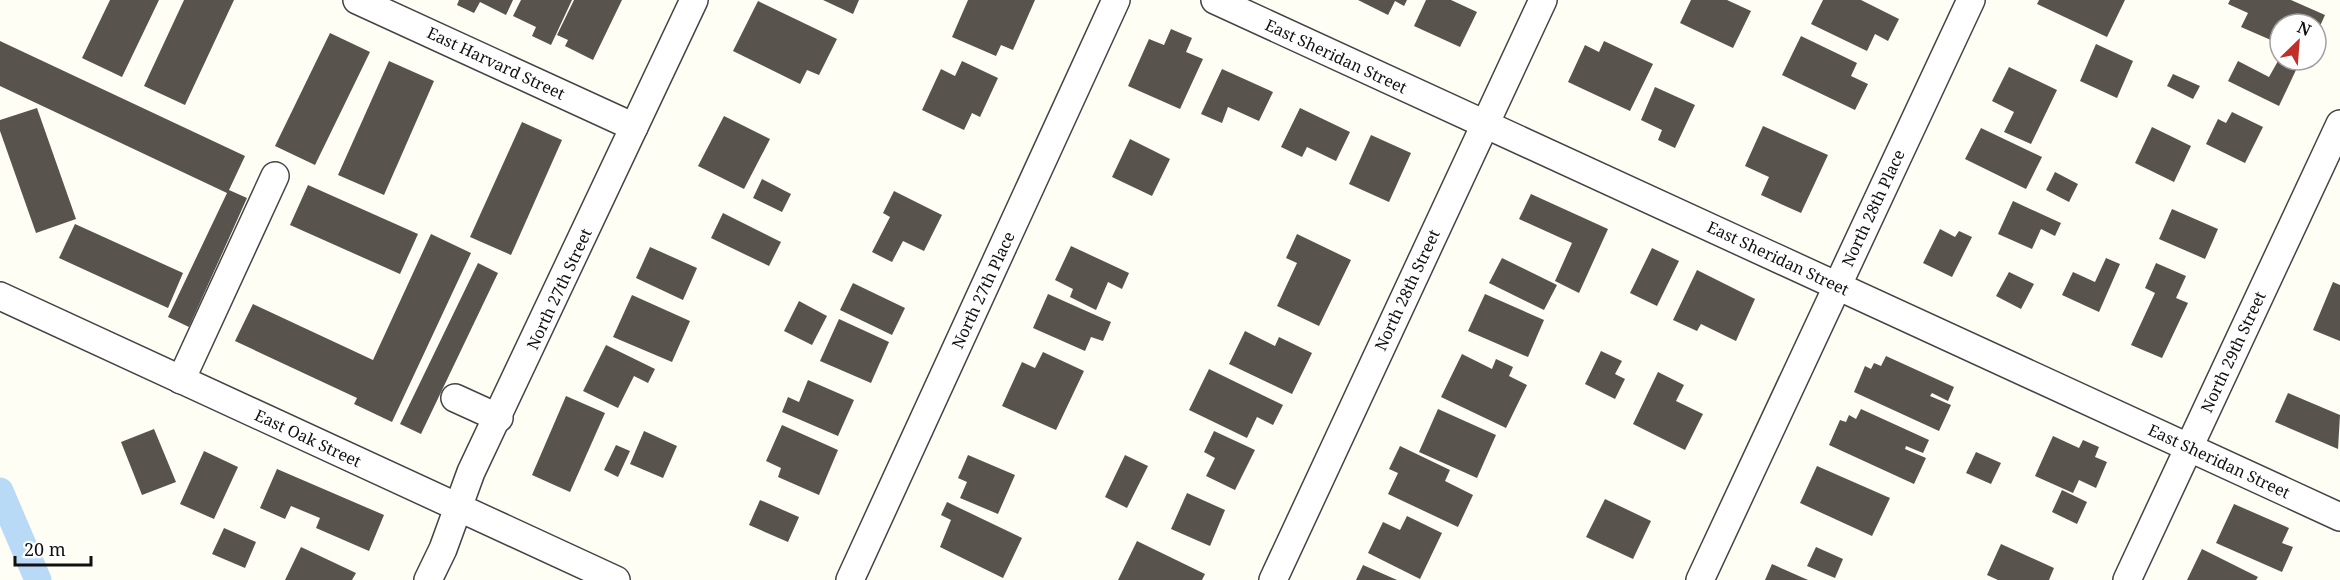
<svg xmlns="http://www.w3.org/2000/svg" width="2340" height="580" font-family="'Noto Serif',serif">
	<rect width="100%" height="100%" fill="#fffef4"/>
	<g fill="none" stroke-linecap="round" stroke-linejoin="round">
		<!-- canal -->
		<polyline stroke="#b9daf6" stroke-width="27" points="0,491 38,580"/>
	</g>
	<!-- building -->
	<g fill="#59534d">
		<polygon points="110,0 159,0 122,77 82,58"/>
		<polygon points="184,0 234,0 185,105 144,86"/>
		<polygon points="459,0 513,0 506,15 480,2 474,13 457,5"/>
		<polygon points="521,0 572,0 551,45 532,36 536,27 513,16"/>
		<polygon points="574,0 622,0 593,60 565,46 568,40 557,35"/>
		<polygon points="823,0 859,0 853,14"/>
		<polygon points="968,0 1035,0 1013,50 1001,45 996,56 952,37"/>
		<polygon points="1358,0 1407,0 1404,6 1395,1 1388,15"/>
		<polygon points="1426,0 1451,0 1477,12 1460,47 1414,26"/>
		<polygon points="1691,0 1727,0 1751,11 1733,48 1680,23"/>
		<polygon points="1823,0 1861,0 1899,19 1888,41 1875,34 1867,51 1811,24"/>
		<polygon points="2039,0 2125,0 2107,37 2037,4"/>
		<polygon points="2230,0 2291,0 2325,15 2316,35 2316,24 2280,24 2280,44 2241,27 2248,13 2228,4"/>
		<polygon points="758,1 837,39 819,75 807,70 800,84 733,51"/>
		<polygon points="1171,29 1192,38 1186,52 1203,59 1180,109 1128,86 1149,39 1164,45"/>
		<polygon points="330,33 370,52 315,165 275,146"/>
		<polygon points="1801,36 1857,63 1851,76 1868,84 1855,110 1782,75"/>
		<polygon points="0,41 245,156 229,190 247,198 189,327 168,317 227,193 0,86"/>
		<polygon points="1604,41 1653,64 1630,111 1568,82 1585,45 1599,52"/>
		<polygon points="2096,44 2133,61 2117,98 2080,81"/>
		<polygon points="389,61 434,81 384,195 338,175"/>
		<polygon points="962,61 998,78 980,117 972,113 964,130 922,110 941,69 955,76"/>
		<polygon points="2238,61 2269,77 2278,61 2296,70 2279,106 2228,81"/>
		<polygon points="2009,67 2057,90 2031,144 2004,132 2014,112 1992,101"/>
		<polygon points="1222,69 1273,92 1259,121 1228,107 1222,123 1201,114"/>
		<polygon points="2173,74 2200,86 2193,99 2167,86"/>
		<polygon points="1655,87 1695,105 1675,148 1658,140 1662,130 1641,120"/>
		<polygon points="37,108 76,219 36,233 0,131 0,120"/>
		<polygon points="1300,108 1350,132 1336,161 1307,147 1302,157 1281,147"/>
		<polygon points="2232,112 2263,127 2245,163 2206,144 2218,119 2226,123"/>
		<polygon points="724,116 770,139 744,189 698,166"/>
		<polygon points="522,122 562,140 511,255 470,237"/>
		<polygon points="1763,126 1828,155 1801,213 1761,195 1769,177 1745,166"/>
		<polygon points="2152,127 2191,146 2174,182 2135,163"/>
		<polygon points="1981,128 2042,157 2026,189 1965,159"/>
		<polygon points="1371,135 1411,153 1389,202 1349,184"/>
		<polygon points="1130,139 1170,159 1152,196 1112,177"/>
		<polygon points="2055,172 2078,184 2069,202 2046,190"/>
		<polygon points="762,179 791,194 782,212 753,198"/>
		<polygon points="308,185 418,234 400,274 290,225"/>
		<polygon points="894,191 942,215 924,251 903,241 892,262 872,252 890,217 883,213"/>
		<polygon points="1531,194 1608,229 1579,293 1555,281 1572,243 1519,219"/>
		<polygon points="2013,201 2061,223 2055,236 2041,229 2032,249 1998,234"/>
		<polygon points="2172,209 2218,229 2205,259 2159,239"/>
		<polygon points="723,213 781,242 769,266 711,238"/>
		<polygon points="75,224 183,273 168,308 59,258"/>
		<polygon points="1940,229 1955,237 1959,231 1972,237 1952,277 1923,263"/>
		<polygon points="431,234 471,253 392,422 354,404 357,398 235,341 253,304 373,360"/>
		<polygon points="1297,234 1351,260 1319,326 1277,306 1297,263 1286,258"/>
		<polygon points="1071,246 1129,273 1122,289 1108,282 1096,310 1070,297 1073,289 1055,280"/>
		<polygon points="650,247 697,268 683,300 636,278"/>
		<polygon points="1652,248 1679,261 1657,306 1630,293"/>
		<polygon points="1502,258 1557,285 1544,310 1489,283"/>
		<polygon points="2106,258 2120,264 2099,312 2062,295 2073,272 2095,282"/>
		<polygon points="478,263 498,273 421,434 400,424"/>
		<polygon points="2156,263 2186,276 2176,298 2188,303 2162,358 2131,345 2155,293 2145,288"/>
		<polygon points="1697,270 1755,299 1736,341 1701,324 1697,331 1673,320"/>
		<polygon points="2009,272 2034,284 2021,309 1996,296"/>
		<polygon points="2333,282 2340,285 2340,341 2313,330"/>
		<polygon points="853,283 905,308 892,335 840,310"/>
		<polygon points="1048,294 1111,322 1103,341 1091,337 1085,351 1033,328"/>
		<polygon points="1485,294 1544,320 1528,357 1468,331"/>
		<polygon points="632,295 690,321 672,362 613,337"/>
		<polygon points="799,301 827,316 812,345 784,331"/>
		<polygon points="839,319 889,342 871,383 820,361"/>
		<polygon points="1245,331 1275,346 1279,337 1312,353 1292,394 1229,364"/>
		<polygon points="606,345 655,369 648,383 634,376 618,408 583,391"/>
		<polygon points="1601,351 1622,361 1615,374 1625,379 1615,399 1585,384"/>
		<polygon points="1043,352 1084,371 1056,430 1002,406 1022,362 1035,368"/>
		<polygon points="1462,354 1492,369 1496,359 1513,367 1509,376 1527,385 1506,428 1441,397"/>
		<polygon points="1886,356 1954,387 1948,401 1932,393 1930,396 1951,405 1939,431 1854,392 1865,366 1871,369 1874,363 1881,366"/>
		<polygon points="1209,369 1283,405 1273,425 1257,417 1247,438 1189,410"/>
		<polygon points="1658,372 1684,385 1676,401 1703,414 1685,450 1633,424"/>
		<polygon points="808,380 854,400 838,436 782,412 788,397 799,402"/>
		<polygon points="2288,393 2340,415 2338,449 2275,422"/>
		<polygon points="566,396 605,413 570,492 532,475"/>
		<polygon points="1438,409 1496,435 1477,478 1419,452"/>
		<polygon points="1861,409 1929,440 1923,453 1906,446 1905,449 1926,458 1914,484 1829,445 1840,420 1846,422 1849,415 1856,419"/>
		<polygon points="782,425 838,450 819,495 778,477 781,468 766,461"/>
		<polygon points="154,429 176,482 142,495 121,442"/>
		<polygon points="644,431 677,446 663,478 630,464"/>
		<polygon points="1214,431 1255,450 1235,490 1206,476 1215,458 1204,452"/>
		<polygon points="2053,436 2079,448 2083,440 2099,447 2095,457 2107,462 2096,488 2079,480 2073,493 2035,476"/>
		<polygon points="616,445 630,451 618,477 604,470"/>
		<polygon points="1400,446 1450,470 1445,481 1473,495 1458,527 1388,494 1398,473 1389,469"/>
		<polygon points="204,451 238,467 214,519 180,504"/>
		<polygon points="1976,452 2001,463 1991,484 1966,473"/>
		<polygon points="968,455 1015,475 998,514 960,498 967,482 958,478"/>
		<polygon points="1125,455 1148,466 1127,508 1105,497"/>
		<polygon points="1817,466 1890,498 1872,536 1800,503"/>
		<polygon points="277,469 384,515 369,551 316,528 320,518 291,506 285,519 260,508"/>
		<polygon points="2062,490 2087,502 2077,524 2052,512"/>
		<polygon points="1187,493 1225,510 1210,546 1171,529"/>
		<polygon points="1605,499 1651,521 1633,559 1586,537"/>
		<polygon points="760,500 799,517 788,542 749,525"/>
		<polygon points="947,502 1022,538 1003,578 940,547 951,520 941,515"/>
		<polygon points="2234,504 2289,528 2282,543 2293,547 2282,572 2216,543"/>
		<polygon points="1407,516 1442,533 1420,579 1368,553 1383,522 1400,530"/>
		<polygon points="224,528 256,542 245,568 212,554"/>
		<polygon points="1137,541 1205,574 1202,580 1118,580"/>
		<polygon points="2001,544 2054,568 2049,580 1998,580 1987,575"/>
		<polygon points="301,547 356,573 352,580 285,580"/>
		<polygon points="1816,547 1843,559 1835,578 1807,566"/>
		<polygon points="2202,549 2258,577 2256,580 2187,580"/>
		<polygon points="1772,564 1808,580 1765,580"/>
		<polygon points="1363,565 1397,580 1356,580"/>
	</g>
	<g fill="none" stroke-linecap="round" stroke-linejoin="round">
		<!-- minor casing -->
		<g stroke="#444" stroke-width="30">
			<g id="minor">
				<polyline points="357,0 634,127"/>
				<polyline points="1215,0 2340,517"/>
				<polyline points="0,296 616,580"/>
				<polyline points="181,380 275,176"/>
				<polyline points="455,398 499,418"/>
				<polyline points="428,580 443,549 471,472 694,0"/>
				<polyline points="850,580 1116,0"/>
				<polyline points="1273,580 1543,0"/>
				<polyline points="1700,580 1971,0"/>
				<polyline points="2127,580 2340,124"/>
			</g>
		</g>
		<!-- minor -->
		<use href="#minor" stroke="#fff" stroke-width="27"/>
	</g>
	<g text-anchor="middle" stroke-width="6" stroke-linejoin="round" paint-order="stroke">
		<!-- street labels -->
		<g font-size="16" fill="#111" stroke="#fff">
			<text transform="translate(1336 56) rotate(25)" y="6">East Sheridan Street</text>
			<text transform="translate(496 63) rotate(25)" y="6">East Harvard Street</text>
			<text transform="translate(1873 208) rotate(-65)" y="6">North 28th Place</text>
			<text transform="translate(1778 258) rotate(25)" y="6">East Sheridan Street</text>
			<text transform="translate(559 289) rotate(-65)" y="6">North 27th Street</text>
			<text transform="translate(983 290) rotate(-65)" y="6">North 27th Place</text>
			<text transform="translate(1407 290) rotate(-65)" y="6">North 28th Street</text>
			<text transform="translate(2233 352) rotate(-65)" y="6">North 29th Street</text>
			<text transform="translate(308 438) rotate(25)" y="6">East Oak Street</text>
			<text transform="translate(2219 461) rotate(25)" y="6">East Sheridan Street</text>
		</g>
	</g>
	<!-- north arrow -->
	<g transform="translate(2298 42) rotate(25)"><circle r="28" fill="#ffffff" stroke="#a0a0a0" stroke-width="1.5"/>
	<path d="M0-4.5L10 22L0 15L-10 22Z" fill="#c03029"/>
	<text y="-9" font-size="16" font-weight="bold" text-anchor="middle" fill="#111111">N</text>
	</g>
	<!-- scale -->
	<path d="M15 556v9h76v-9" fill="none" stroke="#111111" stroke-width="3"/>
	<text x="24" y="556" font-size="18" fill="#111111" stroke="#ffffff" stroke-width="4.5" paint-order="stroke">20 m</text>
</svg>
